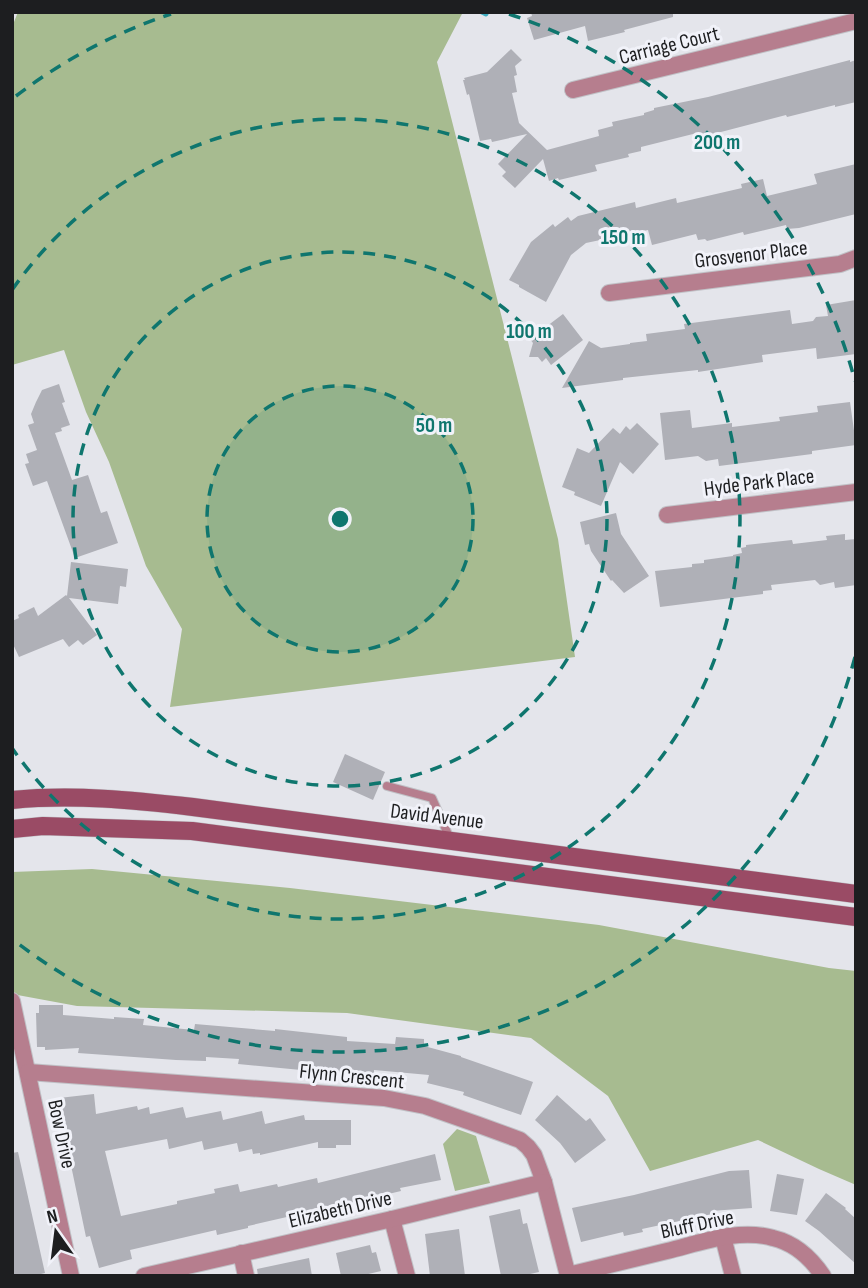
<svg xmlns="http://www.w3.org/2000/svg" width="868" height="1288" font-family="'Sofia Sans Condensed',sans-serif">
	<rect width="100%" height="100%" fill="#e4e5eb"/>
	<!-- green -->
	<g fill="#a7bb90">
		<polygon points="18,12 463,12 437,62 558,539 575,657 170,707 182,629 146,566 109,462 86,412 64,350 12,365 12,27"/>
		<polygon points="92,869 290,888 599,925 829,968 856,971 856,1185 819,1169 758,1140 650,1171 608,1096 531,1038 347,1013 77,1006 12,994 12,872"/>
		<polygon points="457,1129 476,1136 490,1183 455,1191 443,1144"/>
	</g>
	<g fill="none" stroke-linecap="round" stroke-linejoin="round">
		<!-- stream -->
		<polyline stroke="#3caabe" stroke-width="5" points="482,12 486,14"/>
	</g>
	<!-- building -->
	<g fill="#afb0b7">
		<polygon points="531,12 673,12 673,17 624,30 625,32 588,41 585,26 534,40 527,18 532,16"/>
		<polygon points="511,49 522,60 515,66 517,75 514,76 517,92 512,93 519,123 547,150 599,136 598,130 613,126 612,122 644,115 644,113 654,110 654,108 708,97 850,60 850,62 856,60 856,102 835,107 835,105 787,117 786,115 698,138 697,133 641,147 641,151 628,154 629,157 595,165 597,171 559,180 558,178 549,181 543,159 515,188 502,176 506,172 498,164 527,134 492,142 491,139 480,141 469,94 467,95 463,80 465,80 464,78 487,72"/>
		<polygon points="856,164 856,214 799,228 787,229 786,225 744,235 743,232 707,241 705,239 698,240 696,234 652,245 648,230 586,243 571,255 546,302 519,287 519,285 509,280 531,242 553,224 555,227 568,217 571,221 578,216 635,202 636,208 676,198 677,203 742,188 741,184 763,179 767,196 817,184 814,174"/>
		<polygon points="856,300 856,354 817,359 816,348 762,355 763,362 698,372 698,370 623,378 623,380 562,388 589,341 601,348 630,344 630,343 647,341 646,334 685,329 684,324 790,310 792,324 813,321 816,317 828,316 826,305"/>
		<polygon points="563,314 583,340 551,365 546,358 542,362 538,357 529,357 533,343 530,339"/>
		<polygon points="59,384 65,402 62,403 70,425 61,428 62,431 55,433 72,480 88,475 101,513 107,511 118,543 75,558 47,481 33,486 25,464 29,463 26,454 37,450 28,425 34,423 31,414 36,402 42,390"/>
		<polygon points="850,402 856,445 812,451 812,454 719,466 718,459 706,461 698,456 665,460 660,413 690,410 692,428 732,423 732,427 780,421 779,417 818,412 817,406"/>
		<polygon points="637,423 659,444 633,474 620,462 601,506 574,495 575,492 562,487 577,448 589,453 613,428 620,434 626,426 630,430"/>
		<polygon points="616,513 621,534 649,576 624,593 612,580 611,581 591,551 589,544 585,545 580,522"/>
		<polygon points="845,534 845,540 856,539 856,585 835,588 834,582 820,585 815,580 771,585 772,590 763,591 763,594 660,607 655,571 692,567 692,564 704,563 704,560 733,556 733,555 742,553 741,548 746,547 746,545 792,540 793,544 827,540 826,536"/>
		<polygon points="71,562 128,569 126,587 120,586 118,604 69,598 97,635 83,645 78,640 69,647 63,639 19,657 12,642 12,621 19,618 18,615 34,607 38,616 66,595 67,596"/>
		<polygon points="345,754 385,772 373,800 333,782"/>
		<polygon points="39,1005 63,1005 63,1015 114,1019 114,1017 144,1019 143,1025 194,1030 195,1024 275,1031 275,1029 347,1037 347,1041 395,1044 396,1037 424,1039 424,1046 461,1056 461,1057 533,1082 521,1115 463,1095 464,1092 427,1083 429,1075 374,1070 374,1074 344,1072 343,1074 238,1064 239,1059 206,1057 206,1061 176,1060 78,1053 79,1048 45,1050 45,1047 37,1047 36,1013 39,1013"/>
		<polygon points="94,1094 96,1114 137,1106 138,1110 149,1107 150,1114 183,1107 186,1118 221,1111 223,1120 262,1111 265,1124 304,1115 305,1120 351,1120 351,1145 336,1145 336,1148 318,1148 318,1142 260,1155 260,1153 253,1154 252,1149 239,1152 237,1143 204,1150 202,1141 169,1149 167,1139 105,1151 121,1216 177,1204 177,1201 215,1193 214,1189 238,1184 240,1192 277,1184 278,1187 317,1178 318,1183 435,1154 441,1180 400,1188 401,1191 342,1205 342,1203 312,1209 313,1211 248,1226 248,1228 217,1235 216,1230 130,1250 132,1259 99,1268 90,1236 86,1237 68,1151 72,1150 66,1124 62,1125 59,1098"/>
		<polygon points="557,1095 586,1121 590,1118 606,1140 575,1163 560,1143 535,1120"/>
		<polygon points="18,1152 45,1273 41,1274 41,1276 12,1276 12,1153"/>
		<polygon points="749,1170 752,1208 711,1211 712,1214 642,1229 643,1232 624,1236 623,1232 581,1242 572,1208 634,1195 729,1171"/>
		<polygon points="777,1174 804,1179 797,1215 770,1211"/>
		<polygon points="826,1193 846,1208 845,1209 856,1219 856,1264 819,1231 805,1221"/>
		<polygon points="520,1209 523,1224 527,1223 539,1272 521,1276 501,1276 489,1216"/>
		<polygon points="459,1229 465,1276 430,1276 425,1234"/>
		<polygon points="370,1245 372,1253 376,1252 381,1271 360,1276 341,1276 336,1253"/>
		<polygon points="309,1258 312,1276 258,1276 257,1269"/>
	</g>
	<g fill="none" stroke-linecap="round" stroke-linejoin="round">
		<!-- lane casing -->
		<g stroke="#c0c1c6" stroke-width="10">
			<polyline id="lane" points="387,786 432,798 451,841"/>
		</g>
		<!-- street casing -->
		<g stroke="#c0c1c6" stroke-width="18">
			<g id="street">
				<polyline points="573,90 856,21"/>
				<polyline points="609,293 840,264 856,258"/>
				<polyline points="667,515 856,492"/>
				<polyline points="12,1001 71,1276"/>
				<polyline points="28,1072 384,1098 425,1106 479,1125 520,1140 528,1147 534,1155 544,1182 568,1276"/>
				<polyline points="392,1219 407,1276"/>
				<polyline points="723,1237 733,1276"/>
				<polyline points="241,1253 246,1276"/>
				<path d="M568,1275c33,-8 66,-16 99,-24 33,-8 71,-23 106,-13 21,5 38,20 50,38"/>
				<polyline points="144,1276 392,1219 544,1182"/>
			</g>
		</g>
		<!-- secondary casing -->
		<g stroke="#c0c1c6" stroke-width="19">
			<g id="secondary">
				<path d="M12,800c61,-6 121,0 181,7l663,87"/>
				<polyline points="12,829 43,826 192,831 856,917"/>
			</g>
		</g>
		<!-- lane -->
		<use href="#lane" stroke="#b67e8e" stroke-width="8"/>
		<!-- street -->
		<use href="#street" stroke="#b67e8e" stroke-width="16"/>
		<!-- secondary -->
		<use href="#secondary" stroke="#9a4b65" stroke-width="18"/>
	</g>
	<!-- distance rings -->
	<circle cx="340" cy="519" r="133" fill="#0f766e" fill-opacity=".12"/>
	<g fill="none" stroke="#0f766e" stroke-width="3.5" stroke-dasharray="12 9">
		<circle cx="340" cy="519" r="133"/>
		<circle cx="340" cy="519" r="267"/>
		<path d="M12 290A400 400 0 1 1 12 748"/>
		<path d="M855 657A533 533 0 0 1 16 942M16 96A533 533 0 0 1 171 14M509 14A533 533 0 0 1 855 381"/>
	</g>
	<g text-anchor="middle" stroke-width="6" stroke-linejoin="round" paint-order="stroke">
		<!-- street labels -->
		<g font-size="21" fill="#1d1e20" stroke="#f1f2f9">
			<text transform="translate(669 45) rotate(-14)" y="7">Carriage Court</text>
			<text transform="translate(751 254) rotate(-7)" y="7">Grosvenor Place</text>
			<text transform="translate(759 482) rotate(-7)" y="7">Hyde Park Place</text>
			<text transform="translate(437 816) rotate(7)" y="7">David Avenue</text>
			<text transform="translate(352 1076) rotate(6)" y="7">Flynn Crescent</text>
			<text transform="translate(62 1134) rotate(78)" y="7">Bow Drive</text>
			<text transform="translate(340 1209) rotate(-13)" y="7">Elizabeth Drive</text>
			<text transform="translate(697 1224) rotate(-12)" y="7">Bluff Drive</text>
		</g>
	</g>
	<circle cx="340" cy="519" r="10" fill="#0f766e" stroke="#f1f2f9" stroke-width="3.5"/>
	<g font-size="21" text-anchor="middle" font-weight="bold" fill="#0f766e" stroke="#f1f2f9" stroke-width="6" stroke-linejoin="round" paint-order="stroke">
		<text x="717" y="149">200 m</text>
		<text x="623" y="244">150 m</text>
		<text x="529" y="338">100 m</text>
		<text x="434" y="432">50 m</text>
	</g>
	<!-- border -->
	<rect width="868" height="1288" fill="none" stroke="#1d1e20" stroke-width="28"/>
	<!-- north arrow -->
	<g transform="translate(56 1232) rotate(346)" stroke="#f1f2f9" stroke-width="5" paint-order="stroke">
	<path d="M0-5L12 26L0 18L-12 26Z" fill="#1d1e20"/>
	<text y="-10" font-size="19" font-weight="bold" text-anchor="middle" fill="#1d1e20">N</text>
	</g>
</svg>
